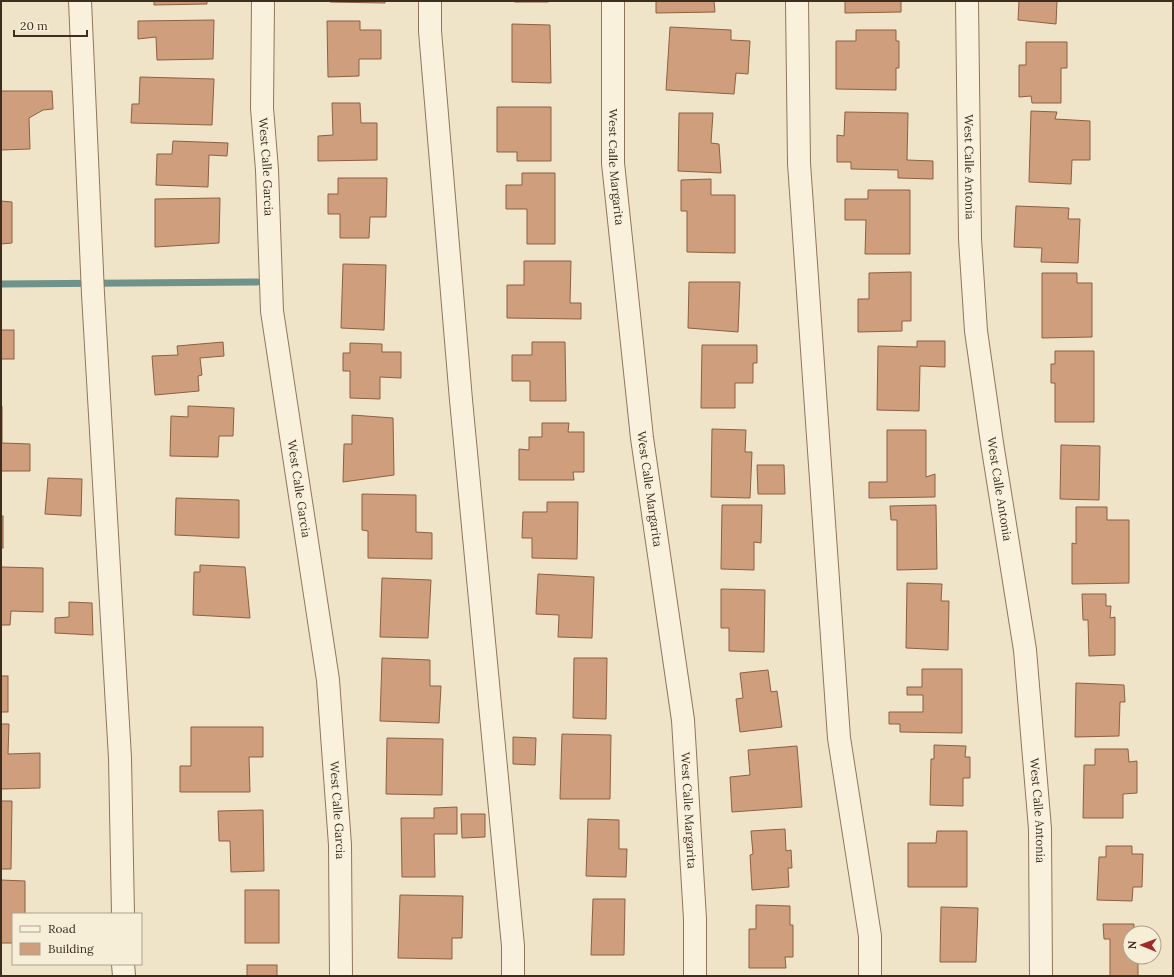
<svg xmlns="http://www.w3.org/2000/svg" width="1174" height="977" font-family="Lora,serif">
	<rect width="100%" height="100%" fill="#f0e4c8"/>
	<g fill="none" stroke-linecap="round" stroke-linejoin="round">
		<!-- stream -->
		<polyline stroke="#6f938a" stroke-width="7" points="1,284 257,282"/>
	</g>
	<!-- building -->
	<g fill="#cf9f7d" stroke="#8d5f41">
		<polygon points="154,1 207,1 207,4 154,5"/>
		<polygon points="330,1 385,1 385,3 330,2"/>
		<rect x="515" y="1" width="33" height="1"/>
		<polygon points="656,1 714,1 715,12 656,13"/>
		<polygon points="845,1 901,1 901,12 845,13"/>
		<polygon points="1019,1 1057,1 1056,24 1018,20"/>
		<polygon points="214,20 213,59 157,60 156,37 138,39 138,21"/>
		<polygon points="327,21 360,21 360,30 381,30 381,59 359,59 359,76 328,77"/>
		<polygon points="512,24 550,25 551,83 512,82"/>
		<polygon points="670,27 731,30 731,40 750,41 748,74 736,73 734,94 666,90"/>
		<polygon points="856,30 896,30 896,41 899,41 899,68 896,68 896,90 836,89 836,41 856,41"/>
		<polygon points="1026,42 1067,42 1067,68 1061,68 1061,103 1032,103 1031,96 1019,97 1019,65 1026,65"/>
		<polygon points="140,77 214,79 212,125 131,123 132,104 139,104"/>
		<polygon points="1,91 52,91 53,109 43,110 29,118 30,149 1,150"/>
		<polygon points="332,103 360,103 361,123 377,123 377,160 318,161 318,136 333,135"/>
		<polygon points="497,107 551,107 551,161 517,161 517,152 497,152"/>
		<polygon points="1031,111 1057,112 1055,119 1090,121 1090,160 1072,160 1071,184 1029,182"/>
		<polygon points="845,112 908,113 907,160 933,161 933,179 898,178 898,170 851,169 851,162 837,162 837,135 844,136"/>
		<polygon points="679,113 713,113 711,143 719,144 721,173 678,171"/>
		<polygon points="173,141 228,143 227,156 209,155 208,187 156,185 157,154 172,154"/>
		<polygon points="522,173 555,173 555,244 527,244 527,209 506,209 506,185 522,185"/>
		<polygon points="338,178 387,178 386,217 370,217 369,238 340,238 340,214 328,214 328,194 338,194"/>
		<polygon points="711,179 711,195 735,195 735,253 687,252 687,211 681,211 681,180"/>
		<polygon points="868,190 910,190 910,254 865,254 866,220 845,220 845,199 868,199"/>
		<polygon points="220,198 219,243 155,247 155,199"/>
		<polygon points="1,201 12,202 12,243 1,244"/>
		<polygon points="1016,206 1069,208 1068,219 1080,219 1078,263 1041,262 1042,248 1014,247"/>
		<polygon points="524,261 571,261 570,303 581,303 581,319 507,318 507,285 524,285"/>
		<polygon points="343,264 386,265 384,330 341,328"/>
		<polygon points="911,272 911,321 902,321 902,331 858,332 858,299 869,299 869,273"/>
		<polygon points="1042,273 1077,273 1077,283 1092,283 1092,337 1042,338"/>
		<polygon points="689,282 740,282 738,332 688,328"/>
		<rect x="1" y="330" width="13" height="29"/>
		<polygon points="917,341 945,341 945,367 920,366 919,411 877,410 878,346 917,347"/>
		<polygon points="223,342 224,356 200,358 202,375 198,376 199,391 155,395 152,356 178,355 177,346"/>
		<polygon points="532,342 565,342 566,401 530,401 530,381 512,381 512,355 532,355"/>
		<polygon points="350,343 382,344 382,352 401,352 401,378 380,377 380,399 350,398 350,371 343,371 343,353 350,353"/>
		<polygon points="702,345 757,345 757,363 753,363 753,383 735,383 735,408 701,408"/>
		<polygon points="1055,351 1094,351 1094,422 1055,422 1055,383 1051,383 1051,364 1055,364"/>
		<polygon points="1,406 2,406 2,443 30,444 30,471 1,471"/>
		<polygon points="188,406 234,408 233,436 219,436 218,457 170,456 171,416 188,417"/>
		<polygon points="352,415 393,418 394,475 343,482 344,444 352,444"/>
		<polygon points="542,423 569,423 568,432 584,432 584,472 573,472 574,480 519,480 519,449 529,450 529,437 542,437"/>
		<polygon points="712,429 746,430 745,452 752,452 750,498 711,497"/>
		<polygon points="887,430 926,430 926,477 935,474 935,497 869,498 869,482 887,482"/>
		<polygon points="1061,445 1100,446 1099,500 1060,499"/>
		<polygon points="757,465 784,465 785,494 758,494"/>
		<polygon points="48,478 82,479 81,516 45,514"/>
		<polygon points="362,494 416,495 416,532 432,533 432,559 368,558 368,531 362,530"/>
		<polygon points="176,498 239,500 239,538 175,535"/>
		<polygon points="547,502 578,502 577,559 532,558 532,538 522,538 523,512 547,512"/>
		<polygon points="722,505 762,505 761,543 754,542 754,570 721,569"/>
		<polygon points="936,505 937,569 897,570 897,520 891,520 890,506"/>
		<polygon points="1076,507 1107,507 1107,520 1129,520 1129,583 1072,584 1072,543 1076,544"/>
		<rect x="1" y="516" width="2" height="32"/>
		<polygon points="200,565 245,567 250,618 193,615 194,572 200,572"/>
		<polygon points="1,567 43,568 43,612 11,611 10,625 1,625"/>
		<polygon points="538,574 594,577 592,638 558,637 559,615 536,614"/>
		<polygon points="382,578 431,580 428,638 380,637"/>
		<polygon points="907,583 942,584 941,601 949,601 948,650 906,648"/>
		<polygon points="721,589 765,590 764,652 729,651 729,628 721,628"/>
		<polygon points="1082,594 1106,594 1106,606 1111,606 1110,618 1115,617 1115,655 1089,656 1088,620 1083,620"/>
		<polygon points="69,602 92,603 93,635 55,633 55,618 69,617"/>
		<polygon points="382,658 430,660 430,686 441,686 439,723 380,721"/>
		<polygon points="574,658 607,658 606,719 573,718"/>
		<polygon points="922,669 962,669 962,733 900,732 900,724 889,724 889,712 923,712 923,695 907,695 907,687 922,687"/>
		<polygon points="768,670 771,692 777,691 782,727 740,732 736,699 743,698 740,673"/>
		<rect x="1" y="676" width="7" height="36"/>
		<polygon points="1076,683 1124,685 1125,702 1120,702 1119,736 1075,737"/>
		<polygon points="1,724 9,724 8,754 40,753 40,788 1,789"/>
		<polygon points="191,727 263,727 263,757 249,757 250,792 180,792 180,766 191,766"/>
		<polygon points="562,734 611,735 610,799 560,799"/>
		<polygon points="513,737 536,738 535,765 513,764"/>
		<polygon points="387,738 443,739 442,795 386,794"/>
		<polygon points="934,745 966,746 965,757 970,757 970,778 963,778 963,806 930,805 931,759 934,759"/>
		<polygon points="797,746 802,807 732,812 730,777 750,775 748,750"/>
		<polygon points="1095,749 1128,749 1129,762 1137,761 1137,793 1123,794 1123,818 1083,818 1084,765 1095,765"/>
		<polygon points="1,801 12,801 11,869 1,869"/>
		<polygon points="457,807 457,834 434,834 435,877 402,877 401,818 434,818 434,808"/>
		<polygon points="263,810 264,871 231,872 230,841 219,841 218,811"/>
		<polygon points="461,814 485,814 485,837 462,838"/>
		<polygon points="588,819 619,820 619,849 627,849 626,877 586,876"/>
		<polygon points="785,829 786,851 791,850 792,868 788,868 789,887 752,890 750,855 753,854 751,831"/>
		<polygon points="937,831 967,831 967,887 908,887 908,843 936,843"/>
		<polygon points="1106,846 1132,846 1132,854 1143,854 1142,887 1133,887 1132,901 1097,900 1099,857 1106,857"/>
		<polygon points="1,880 25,881 25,914 13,914 13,943 1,943"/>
		<rect x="245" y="890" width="34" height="53"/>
		<polygon points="400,895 463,896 462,938 452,938 452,959 398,958"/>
		<polygon points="593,899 625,899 624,955 591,955"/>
		<polygon points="756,905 790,906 790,925 793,925 793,957 785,957 786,968 749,968 749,929 756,929"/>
		<polygon points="941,907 978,908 976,962 940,962"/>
		<polygon points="1103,924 1134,924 1134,933 1130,933 1130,957 1138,957 1138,976 1110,976 1110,939 1104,939"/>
		<rect x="247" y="965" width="30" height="11"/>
	</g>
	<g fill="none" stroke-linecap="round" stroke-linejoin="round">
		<!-- minor casing -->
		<g stroke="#8d765c" stroke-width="24">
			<g id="minor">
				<polyline points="80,1 93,294 120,758 123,914"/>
				<path id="s1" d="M263,1l-1,107 5,62 5,141 56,369 12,165 1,131"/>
				<polyline points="430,1 430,31 461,400 513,946 513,976"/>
				<path id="s2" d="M613,1v162l29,275 41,282 12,199v57"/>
				<polyline points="797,1 799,163 839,738 870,936 870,976"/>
				<path id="s3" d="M967,1l3,238 6,92 16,112 33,207 15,179 1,147"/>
				<polyline points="123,964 124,976"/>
			</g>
		</g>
		<!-- minor -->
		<use href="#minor" stroke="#faf1dc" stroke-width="22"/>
	</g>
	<g text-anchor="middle" stroke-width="3" stroke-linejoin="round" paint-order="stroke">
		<!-- street labels -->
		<g font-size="12" fill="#3d2e20" stroke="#f7eed8">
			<text dy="4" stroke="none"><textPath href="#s1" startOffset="166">West Calle Garcia</textPath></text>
			<text dy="4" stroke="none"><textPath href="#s2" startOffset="166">West Calle Margarita</textPath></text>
			<text dy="4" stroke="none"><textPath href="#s3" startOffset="166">West Calle Antonia</textPath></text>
			<text dy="4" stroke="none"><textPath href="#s1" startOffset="490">West Calle Garcia</textPath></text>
			<text dy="4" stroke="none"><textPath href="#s2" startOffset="490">West Calle Margarita</textPath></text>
			<text dy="4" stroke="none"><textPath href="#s3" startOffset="490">West Calle Antonia</textPath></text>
			<text dy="4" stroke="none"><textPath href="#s1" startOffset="814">West Calle Garcia</textPath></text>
			<text dy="4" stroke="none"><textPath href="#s2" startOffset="814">West Calle Margarita</textPath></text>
			<text dy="4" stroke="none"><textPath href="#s3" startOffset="814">West Calle Antonia</textPath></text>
		</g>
	</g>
	<!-- border -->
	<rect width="1174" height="977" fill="none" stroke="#3d2e20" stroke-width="4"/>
	<!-- legend -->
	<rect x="12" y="913" width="130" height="52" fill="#f7eed8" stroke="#ada18e"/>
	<rect x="20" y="926" width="20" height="6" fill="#faf1dc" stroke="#ada18e"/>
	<text x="48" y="933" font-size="12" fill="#3d2e20">Road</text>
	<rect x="20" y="943" width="20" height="12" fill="#cf9f7d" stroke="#ada18e"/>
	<text x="48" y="953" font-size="12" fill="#3d2e20">Building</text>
	<!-- north arrow -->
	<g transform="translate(1142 945) rotate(271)"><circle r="19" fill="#f7eed8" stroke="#ada18e"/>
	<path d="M0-3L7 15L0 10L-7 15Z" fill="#9e2a2b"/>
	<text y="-6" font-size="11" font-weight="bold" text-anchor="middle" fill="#3d2e20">N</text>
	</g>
	<!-- scale -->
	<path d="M14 30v6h73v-6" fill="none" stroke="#3d2e20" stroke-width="2"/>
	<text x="20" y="30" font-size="12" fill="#3d2e20" stroke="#f7eed8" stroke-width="3" paint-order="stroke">20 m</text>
</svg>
